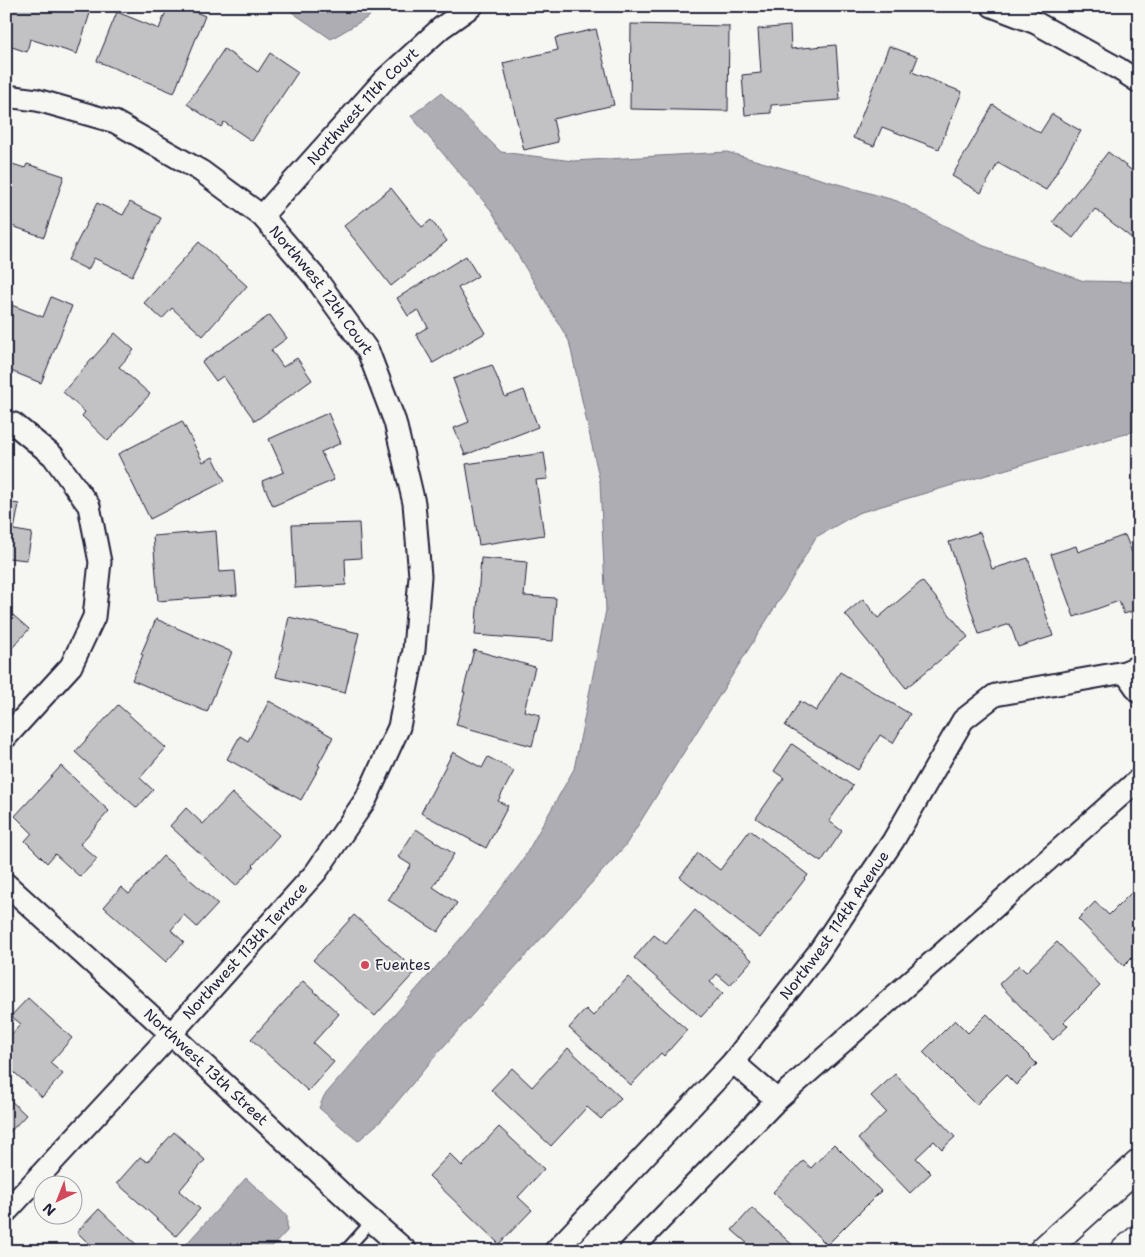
<svg xmlns="http://www.w3.org/2000/svg" width="1145" height="1257" font-family="'Shantell Sans',sans-serif">
	<rect width="100%" height="100%" fill="#f6f6f2"/>
	<filter id="ink" filterUnits="userSpaceOnUse"><feTurbulence type="fractalNoise" baseFrequency=".02" numOctaves="2"/><feDisplacementMap in="SourceGraphic" scale="10" xChannelSelector="R" yChannelSelector="G"/><feConvolveMatrix kernelMatrix="1 2 1 2 8 2 1 2 1" color-interpolation-filters="sRGB"/></filter>
	<g filter="url(#ink)">
		<!-- water -->
		<g fill="#adadb3" stroke="#757583">
			<polygon points="283,6 360,6 370,16 331,39"/>
			<polygon points="441,93 501,152 573,161 727,152 897,201 984,246 1084,281 1139,282 1139,429 1129,433 858,513 816,537 785,591 625,846 443,1047 382,1120 358,1141 319,1108 324,1096 474,923 521,863 574,769 606,610 600,482 569,341 491,210 411,116"/>
			<polygon points="246,1178 287,1216 287,1231 268,1251 180,1251"/>
		</g>
		<!-- building -->
		<g fill="#c2c2c4" stroke="#22223b">
			<polygon points="6,6 69,6 90,13 77,54 30,39 27,52 6,45"/>
			<polygon points="168,6 181,6 205,16 174,93 97,61 117,12 159,29"/>
			<polygon points="631,24 729,26 728,111 630,109"/>
			<polygon points="790,26 791,49 836,45 840,100 771,105 771,113 745,115 742,75 761,73 758,29"/>
			<polygon points="596,29 614,105 553,119 558,142 524,150 503,63 558,50 555,38"/>
			<polygon points="889,46 918,57 912,72 962,92 939,149 882,127 874,146 853,138"/>
			<polygon points="224,49 258,72 270,53 298,72 252,141 224,122 221,127 187,104"/>
			<polygon points="993,105 1040,133 1052,114 1081,131 1046,190 998,163 981,193 952,176"/>
			<polygon points="1108,152 1139,176 1139,244 1095,209 1073,238 1053,222"/>
			<polygon points="6,162 25,168 27,164 64,176 44,237 9,225 6,234"/>
			<polygon points="391,188 422,227 431,220 447,241 391,286 344,226"/>
			<polygon points="130,202 161,218 132,276 94,258 88,270 68,260 97,203 123,215"/>
			<polygon points="199,242 247,286 203,336 172,308 162,319 144,303"/>
			<polygon points="466,256 478,276 458,288 485,333 433,363 416,334 428,327 418,310 408,316 397,298"/>
			<polygon points="51,297 72,306 41,383 6,369 6,303 43,317"/>
			<polygon points="270,315 287,338 271,350 283,367 297,358 312,380 255,421 223,376 216,381 202,362"/>
			<polygon points="115,333 134,350 119,367 150,394 108,441 82,416 85,412 63,392"/>
			<polygon points="492,365 505,397 524,390 538,427 465,455 454,428 469,422 453,379"/>
			<polygon points="328,413 341,443 321,452 334,480 273,506 262,481 284,472 269,439"/>
			<polygon points="182,421 203,462 213,457 225,481 150,519 118,454"/>
			<polygon points="544,453 548,479 536,480 544,535 479,545 466,464"/>
			<polygon points="6,502 19,504 14,530 32,533 27,560 8,558 6,570"/>
			<polygon points="359,523 361,558 345,559 346,585 295,588 292,525"/>
			<polygon points="216,531 219,572 235,571 237,595 158,601 153,536"/>
			<polygon points="980,532 992,569 1028,558 1053,636 1018,647 1010,624 979,634 949,542"/>
			<polygon points="1125,535 1139,570 1139,609 1124,614 1119,601 1074,617 1051,554 1076,546 1078,552"/>
			<polygon points="481,558 527,562 524,596 556,598 553,641 475,635"/>
			<polygon points="922,581 968,637 906,688 845,614 863,599 878,618"/>
			<polygon points="6,609 29,629 6,655"/>
			<polygon points="289,617 359,633 345,693 276,677"/>
			<polygon points="156,619 232,652 207,712 132,680 143,655 141,654"/>
			<polygon points="474,650 535,667 524,711 540,715 532,746 456,725 465,692 463,692"/>
			<polygon points="840,672 910,714 893,743 880,735 858,770 785,726 800,701 816,711"/>
			<polygon points="269,701 333,737 318,765 320,766 301,800 227,759 240,736 248,741"/>
			<polygon points="118,705 166,748 140,778 153,790 137,808 75,752"/>
			<polygon points="792,744 853,786 829,821 842,831 821,862 756,818 784,778 774,771"/>
			<polygon points="453,752 482,768 488,757 514,771 498,801 508,806 486,848 421,813"/>
			<polygon points="61,766 109,811 80,844 97,859 80,877 55,854 47,863 25,841 32,833 15,816"/>
			<polygon points="232,793 279,835 253,865 254,866 236,886 170,826 186,808 203,824"/>
			<polygon points="416,829 454,854 433,887 457,903 438,932 388,900 411,865 398,857"/>
			<polygon points="750,830 808,875 760,938 680,877 698,853 720,870"/>
			<polygon points="163,856 218,904 197,927 184,915 171,930 184,942 166,962 104,907 121,887 129,894"/>
			<polygon points="1139,885 1139,951 1124,966 1078,919 1095,902 1109,915"/>
			<polygon points="695,910 752,960 730,985 717,974 710,982 723,993 701,1017 634,958 654,935 666,944"/>
			<polygon points="354,915 416,971 375,1016 313,960"/>
			<polygon points="1057,942 1100,986 1064,1022 1068,1026 1053,1040 999,984 1019,965 1026,972"/>
			<polygon points="628,977 687,1030 664,1056 661,1053 631,1085 569,1028 586,1009 593,1016"/>
			<polygon points="303,981 339,1014 313,1043 334,1062 308,1091 251,1039"/>
			<polygon points="28,998 72,1038 50,1063 63,1074 42,1097 6,1065 6,1040 21,1024 11,1016"/>
			<polygon points="987,1014 1037,1064 1016,1085 1006,1075 976,1105 923,1052 955,1020 968,1033"/>
			<polygon points="568,1048 621,1098 601,1119 587,1107 551,1146 491,1090 512,1068 532,1087"/>
			<polygon points="895,1074 955,1137 942,1149 934,1141 916,1158 931,1173 910,1193 858,1139 886,1112 871,1096"/>
			<polygon points="6,1096 26,1115 6,1136"/>
			<polygon points="499,1127 544,1169 518,1197 532,1210 499,1244 429,1176 450,1154 462,1166"/>
			<polygon points="174,1132 205,1160 179,1191 200,1209 176,1236 117,1183 140,1157 147,1162"/>
			<polygon points="834,1144 881,1191 827,1245 773,1192 803,1161 811,1168"/>
			<polygon points="752,1208 799,1251 742,1251 748,1244 732,1230"/>
			<polygon points="99,1209 143,1251 91,1251 93,1248 77,1232"/>
		</g>
		<g fill="none" stroke-linecap="round" stroke-linejoin="round">
			<!-- lane casing -->
			<g stroke="#22223b" stroke-width="14">
				<polyline id="lane" points="345,1251 372,1221"/>
			</g>
			<!-- street casing -->
			<g stroke="#22223b" stroke-width="25">
				<g id="street">
					<polyline points="992,6 1036,23 1119,69 1139,82"/>
					<path id="s1" d="M6,96l31,4 78,22 86,49 61,45 52,60 54,75 27,71 19,81 6,73 -6,74 -15,77 -33,72 -50,73 -145,162 -165,178"/>
					<path id="s2" d="M262,216l122,-136 57,-52 31,-22"/>
					<polyline points="6,422 14,424 53,456 89,506 100,562 94,617 71,666 6,737"/>
					<polyline points="1125,672 1139,692"/>
					<path id="s3" d="M6,884l165,150 186,174 49,43"/>
					<polyline points="733,1062 777,1100"/>
					<path id="s4" d="M555,1251l178,-189 85,-109 75,-112 70,-121 32,-25 130,-23 14,-6"/>
					<polyline points="630,1251 777,1100 1139,779"/>
				</g>
			</g>
			<!-- secondary casing -->
			<g stroke="#22223b" stroke-width="31">
				<g id="secondary">
					<polyline points="1043,1251 1139,1164"/>
					<polyline points="1125,1251 1139,1239"/>
				</g>
			</g>
			<!-- lane -->
			<use href="#lane" stroke="#f6f6f2" stroke-width="10"/>
			<!-- street -->
			<use href="#street" stroke="#f6f6f2" stroke-width="21"/>
			<!-- secondary -->
			<use href="#secondary" stroke="#f6f6f2" stroke-width="28"/>
		</g>
	</g>
	<!-- markers -->
	<circle fill="#d1495b" stroke="#f6f6f2" stroke-width="2" cx="365" cy="965" r="5"/>
	<g text-anchor="middle" stroke-width="4" stroke-linejoin="round" paint-order="stroke">
		<!-- street labels -->
		<g font-size="15" fill="#22223b" stroke="#f6f6f2">
			<text dy="5" stroke="none"><textPath href="#s2" startOffset="149">Northwest 11th Court</textPath></text>
			<text dy="5" stroke="none"><textPath href="#s1" startOffset="382">Northwest 12th Court</textPath></text>
			<text dy="5" stroke="none"><textPath href="#s4" startOffset="430">Northwest 114th Avenue</textPath></text>
			<text transform="translate(245 951) rotate(-48)" y="5">Northwest 113th Terrace</text>
			<text dy="5" stroke="none"><textPath href="#s3" startOffset="271">Northwest 13th Street</textPath></text>
		</g>
		<!-- poi labels -->
		<g font-size="15" fill="#22223b" stroke="#f6f6f2" text-anchor="start">
			<text x="375" y="970">Fuentes</text>
		</g>
	</g>
	<!-- margin -->
	<rect width="1145" height="1257" fill="none" stroke="#f6f6f2" stroke-width="25"/>
	<rect x="12" y="12" width="1120" height="1232" fill="none" stroke="#22223b" stroke-width="2" filter="url(#ink)"/>
	<!-- north arrow -->
	<g transform="translate(58 1200) rotate(223)"><circle r="24" fill="#f6f6f2" stroke="#a1a1a9"/>
	<path d="M0-4L9 19L0 12L-9 19Z" fill="#d1495b"/>
	<text y="-8" font-size="14" font-weight="bold" text-anchor="middle" fill="#22223b">N</text>
	</g>
</svg>
